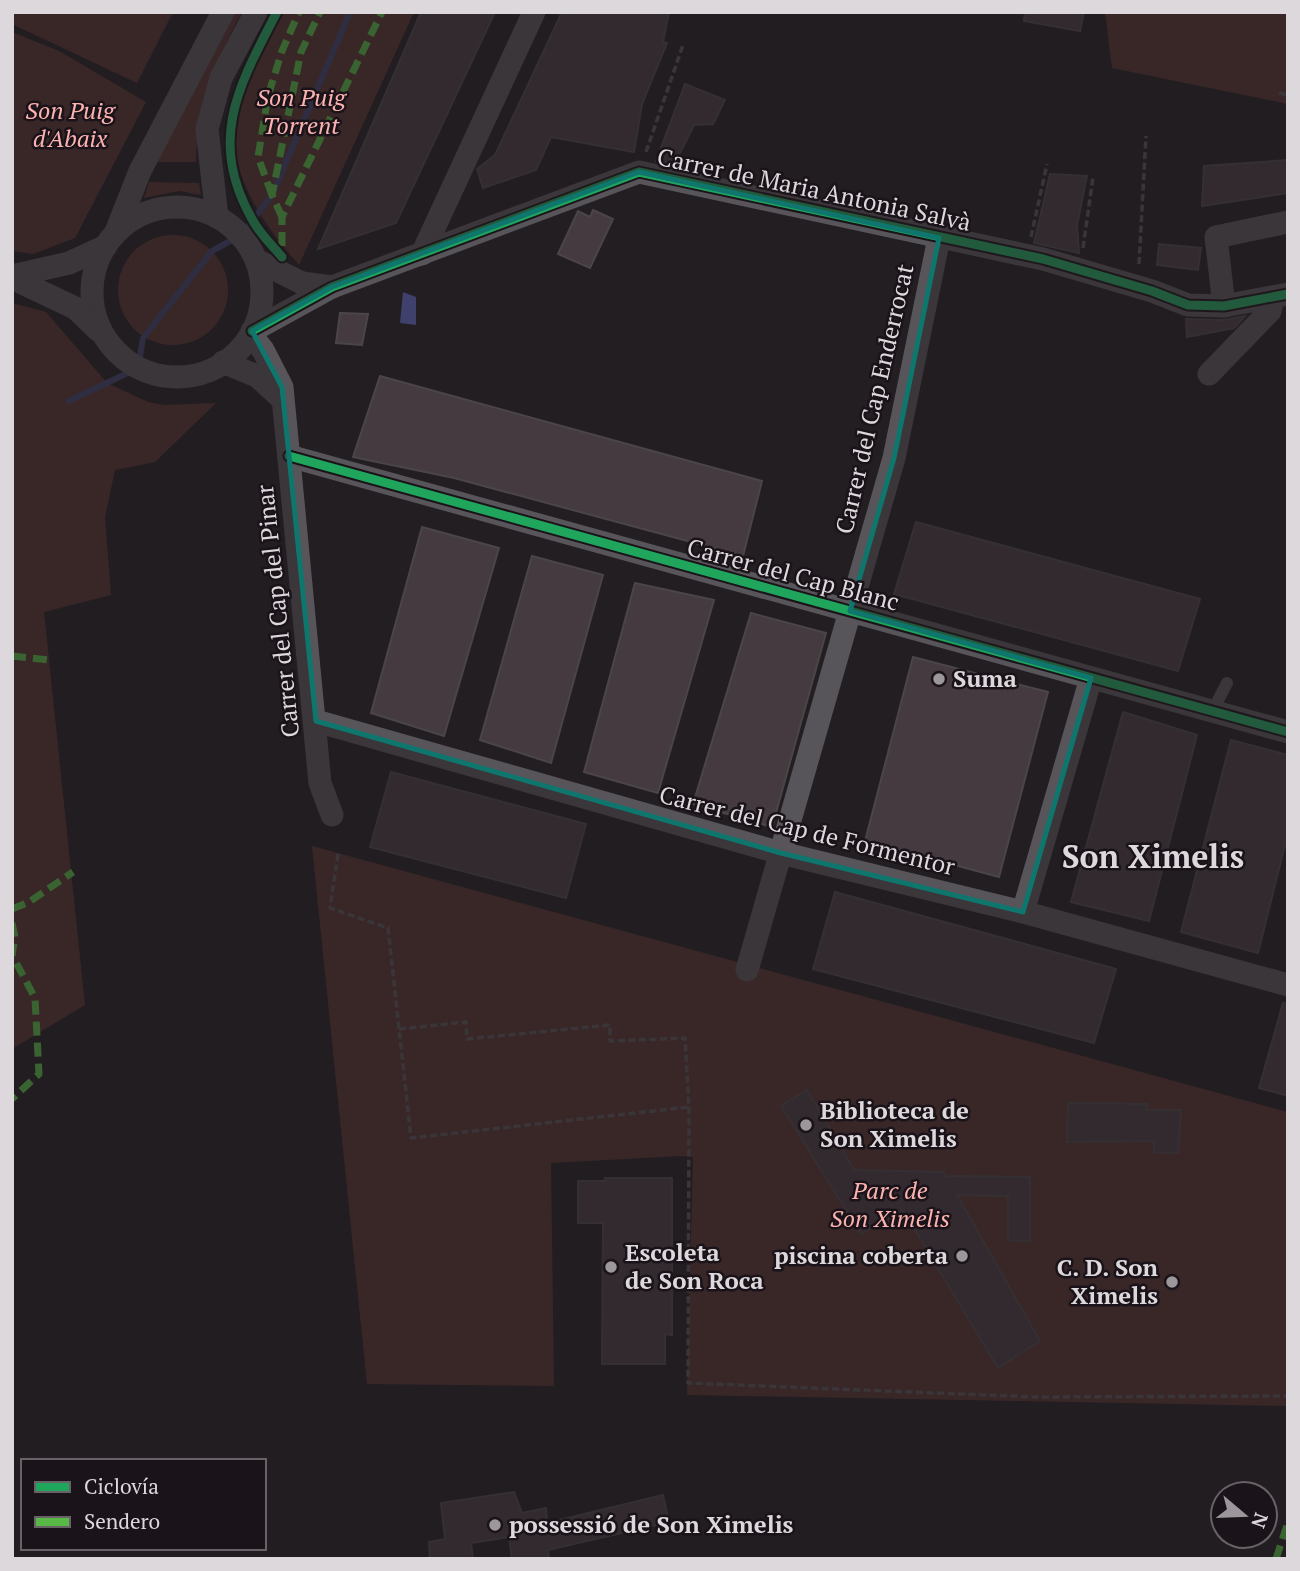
<svg xmlns="http://www.w3.org/2000/svg" width="1300" height="1571" font-family="'PT Serif',serif">
	<rect width="100%" height="100%" fill="#221e21"/>
	<!-- green -->
	<g fill="#563332">
		<polygon points="12,12 173,12 137,83 12,24"/>
		<path d="M234,12h8c-28,52 -44,90 -46,150h-39z"/>
		<path d="M283,12h131l-115,253c-40,-45 -82,-106 -57,-170 10,-28 26,-56 41,-83z"/>
		<polygon points="1105,12 1288,12 1288,104 1112,68"/>
		<polygon points="12,32 59,51 146,102 75,238 33,254 12,251"/>
		<polygon points="149,182 199,183 201,195 179,191 144,198"/>
		<circle cx="173" cy="290" r="55"/>
		<polygon points="12,303 46,312 107,383 148,402 164,405 216,403 155,462 115,470 105,517 111,595 44,612 85,1005 12,1049"/>
		<polygon points="312,846 1288,1112 1288,1406 687,1395 693,1157 681,1156 551,1163 554,1386 367,1384"/>
	</g>
	<!-- water -->
	<polygon fill="#3f406b" points="403,292 416,297 416,325 400,323"/>
	<g fill="none" stroke-linecap="round" stroke-linejoin="round">
		<!-- stream -->
		<polyline stroke="#3f406b" stroke-width="6" points="69,401 138,368 143,338 212,251 241,235 272,195 350,12"/>
	</g>
	<!-- building -->
	<g fill="#453a3f" stroke="#4a4648" stroke-width="2">
		<polygon points="421,12 495,12 396,223 318,249"/>
		<polygon points="562,12 669,12 663,42 667,43 642,104 634,152 551,137 536,170 483,188 477,169 495,155"/>
		<polygon points="1025,12 1084,12 1080,31 1024,21"/>
		<polygon points="685,84 725,100 713,124 694,125 675,163 656,161"/>
		<polygon points="1288,160 1288,193 1202,206 1204,166"/>
		<polygon points="1050,174 1087,176 1077,225 1079,253 1034,243"/>
		<polygon points="593,210 613,219 590,268 558,254 578,211 590,217"/>
		<polygon points="1159,244 1201,248 1198,270 1157,265"/>
		<polygon points="340,313 368,314 362,345 336,343"/>
		<polygon points="1245,316 1234,328 1187,337 1186,319 1224,320"/>
		<polygon points="380,376 762,481 743,556 454,478 353,457"/>
		<polygon points="916,522 1200,599 1178,671 894,594"/>
		<polygon points="422,527 499,548 444,736 371,713"/>
		<polygon points="532,556 603,575 551,763 480,740"/>
		<polygon points="635,583 714,600 658,793 584,772"/>
		<polygon points="751,613 826,633 772,827 693,804"/>
		<polygon points="913,657 1048,692 999,877 865,841"/>
		<polygon points="1123,712 1197,735 1149,921 1071,902"/>
		<polygon points="1231,740 1288,755 1288,833 1258,953 1181,932"/>
		<polygon points="391,772 586,824 566,898 370,847"/>
		<polygon points="835,892 1116,969 1094,1043 813,969"/>
		<polygon points="1283,1003 1288,1004 1288,1096 1259,1088"/>
		<polygon points="807,1090 854,1170 944,1172 946,1176 1030,1177 1030,1241 1008,1240 1008,1196 957,1195 1040,1341 998,1368 903,1210 861,1234 781,1106"/>
		<polygon points="1068,1103 1147,1104 1147,1110 1181,1110 1178,1153 1154,1152 1154,1141 1067,1142"/>
		<polygon points="605,1178 672,1178 672,1335 665,1334 665,1364 602,1364 603,1223 578,1223 578,1181 605,1181"/>
		<polygon points="514,1492 522,1513 546,1508 547,1523 663,1495 669,1522 548,1550 549,1559 512,1559 509,1537 471,1543 473,1559 430,1559 429,1542 445,1539 441,1503"/>
	</g>
	<g fill="none" stroke-linecap="round" stroke-linejoin="round">
		<!-- path -->
		<g stroke="#565357" stroke-width="3.5" stroke-dasharray="7 3.5" stroke-linecap="butt">
			<polyline points="1279,93 1288,95"/>
			<polyline points="646,152 683,45"/>
			<polyline points="1031,237 1047,164"/>
			<polyline points="1083,248 1093,177"/>
			<polyline points="1139,264 1146,136"/>
			<polyline points="338,854 330,908 388,928 411,1138 689,1107"/>
			<polyline points="399,1029 466,1022 467,1039 610,1025 610,1041 685,1038 689,1107 688,1383 1035,1397 1288,1396"/>
		</g>
		<!-- service -->
		<polyline stroke="#57545a" stroke-width="12" points="1212,712 1227,683"/>
		<!-- minor -->
		<g stroke="#57545a" stroke-width="23">
			<circle cx="177" cy="292" r="85"/>
			<polyline points="217,217 207,129 221,78 256,12"/>
			<polyline points="116,232 140,171 223,12"/>
			<polyline points="422,254 534,12"/>
			<polyline points="256,260 302,283 332,287"/>
			<polyline points="12,276 69,263 106,246"/>
			<polyline points="12,278 75,308 98,330"/>
			<polyline points="1224,306 1216,237 1288,222"/>
			<polyline points="252,331 332,287 639,172 1043,259 1152,291 1188,305 1224,306 1288,294"/>
			<polyline points="251,335 263,350 282,387 320,783 332,815"/>
			<polyline points="223,362 257,376 281,398"/>
			<polyline points="1209,374 1270,311 1273,297"/>
			<polyline points="289,456 1288,732"/>
			<polyline points="316,721 781,853 1023,912 1288,985"/>
			<polyline points="1023,912 1091,678"/>
			<polyline points="747,970 894,458 939,238"/>
		</g>
		<!-- quiet -->
		<g stroke="#58b947" stroke-width="7" stroke-dasharray="14 7" stroke-linecap="butt">
			<polyline points="272,195 258,157 268,96 282,51 299,12"/>
			<polyline points="282,217 272,195 301,52 320,12"/>
			<polyline points="282,246 282,217 382,12"/>
			<polyline points="12,656 49,660"/>
			<polyline points="12,909 29,902 73,872"/>
			<polyline points="12,923 15,937 12,955 35,998 39,1074 12,1099"/>
			<polyline points="1276,1559 1288,1522"/>
		</g>
		<!-- cycleway casing -->
		<g stroke="#1a1319" stroke-width="13">
			<g id="cycleway">
				<path d="M277,12c-38,73 -70,128 -25,207 7,14 20,26 30,38"/>
				<polyline points="252,331 332,287 639,172 1043,259 1152,291 1188,305 1224,306 1288,294"/>
				<polyline points="289,456 1288,732"/>
			</g>
		</g>
		<!-- cycleway -->
		<use href="#cycleway" stroke="#20a55d" stroke-width="9"/>
	</g>
	<!-- marked area -->
	<path d="M0 0H1300V1571H0ZM639,172l300,66 -45,220 -44,153 241,67 -68,234 -242,-59 -465,-132 -34,-334 -30,-56 80,-44z" fill="#221e21" fill-opacity=".55" fill-rule="evenodd"/>
	<path fill="none" stroke="#0f766e" stroke-width="5" stroke-linejoin="round" d="M639,172l300,66 -45,220 -44,153 241,67 -68,234 -242,-59 -465,-132 -34,-334 -30,-56 80,-44z"/>
	<!-- markers -->
	<g fill="#9c979b" stroke="#1a1319" stroke-width="2.5">
		<circle cx="939" cy="679" r="7"/>
		<circle cx="806" cy="1125" r="7"/>
		<circle cx="962" cy="1256" r="7"/>
		<circle cx="611" cy="1267" r="7"/>
		<circle cx="1172" cy="1282" r="7"/>
		<circle cx="495" cy="1525" r="7"/>
	</g>
	<g text-anchor="middle" stroke-width="5" stroke-linejoin="round" paint-order="stroke">
		<!-- park labels -->
		<g font-size="24" font-style="italic" fill="#fcb2af" stroke="#1a1319">
			<text x="301" y="106">Son Puig<tspan x="301" dy="28">Torrent</tspan></text>
			<text x="70" y="119">Son Puig<tspan x="70" dy="28">d'Abaix</tspan></text>
			<text x="890" y="1199">Parc de<tspan x="890" dy="28">Son Ximelis</tspan></text>
		</g>
		<!-- street labels -->
		<g font-size="24" fill="#ddd8dc" stroke="#1a1319">
			<text transform="translate(814 190) rotate(12)" y="8">Carrer de Maria Antonia Salvà</text>
			<text transform="translate(875 399) rotate(-77)" y="8">Carrer del Cap Enderrocat</text>
			<text transform="translate(793 575) rotate(15)" y="8">Carrer del Cap Blanc</text>
			<text transform="translate(278 611) rotate(-96)" y="8">Carrer del Cap del Pinar</text>
			<text transform="translate(807 831) rotate(14)" y="8">Carrer del Cap de Formentor</text>
		</g>
		<!-- poi labels -->
		<g font-size="24" font-weight="bold" fill="#ddd8dc" stroke="#1a1319" text-anchor="start">
			<text x="953" y="687">Suma</text>
			<text x="820" y="1119">Biblioteca de<tspan x="820" dy="28">Son Ximelis</tspan></text>
			<text x="625" y="1261">Escoleta<tspan x="625" dy="28">de Son Roca</tspan></text>
			<text x="948" y="1264" text-anchor="end">piscina coberta</text>
			<text x="1158" y="1276" text-anchor="end">C. D. Son<tspan x="1158" dy="28">Ximelis</tspan></text>
			<text x="509" y="1533">possessió de Son Ximelis</text>
		</g>
		<!-- district labels -->
		<g font-size="32" font-weight="bold" fill="#ddd8dc" stroke="#1a1319">
			<text x="1153" y="868">Son Ximelis</text>
		</g>
	</g>
	<!-- border -->
	<rect width="1300" height="1571" fill="none" stroke="#ddd8dc" stroke-width="28"/>
	<!-- legend -->
	<rect x="21" y="1459" width="245" height="91" fill="#1a1319" stroke="#686267" stroke-width="2"/>
	<rect x="35" y="1482" width="35" height="10" fill="#20a55d" stroke="#686267" stroke-width="2"/>
	<text x="84" y="1494" font-size="21" fill="#ddd8dc">Ciclovía</text>
	<rect x="35" y="1517" width="35" height="10" fill="#58b947" stroke="#686267" stroke-width="2"/>
	<text x="84" y="1529" font-size="21" fill="#ddd8dc">Sendero</text>
	<!-- north arrow -->
	<g transform="translate(1244 1515) rotate(109)"><circle r="33" fill="#1a1319" stroke="#686267" stroke-width="2"/>
	<path d="M0-5L12 26L0 18L-12 26Z" fill="#9c979b"/>
	<text y="-10" font-size="19" font-weight="bold" text-anchor="middle" fill="#ddd8dc">N</text>
	</g>
</svg>
